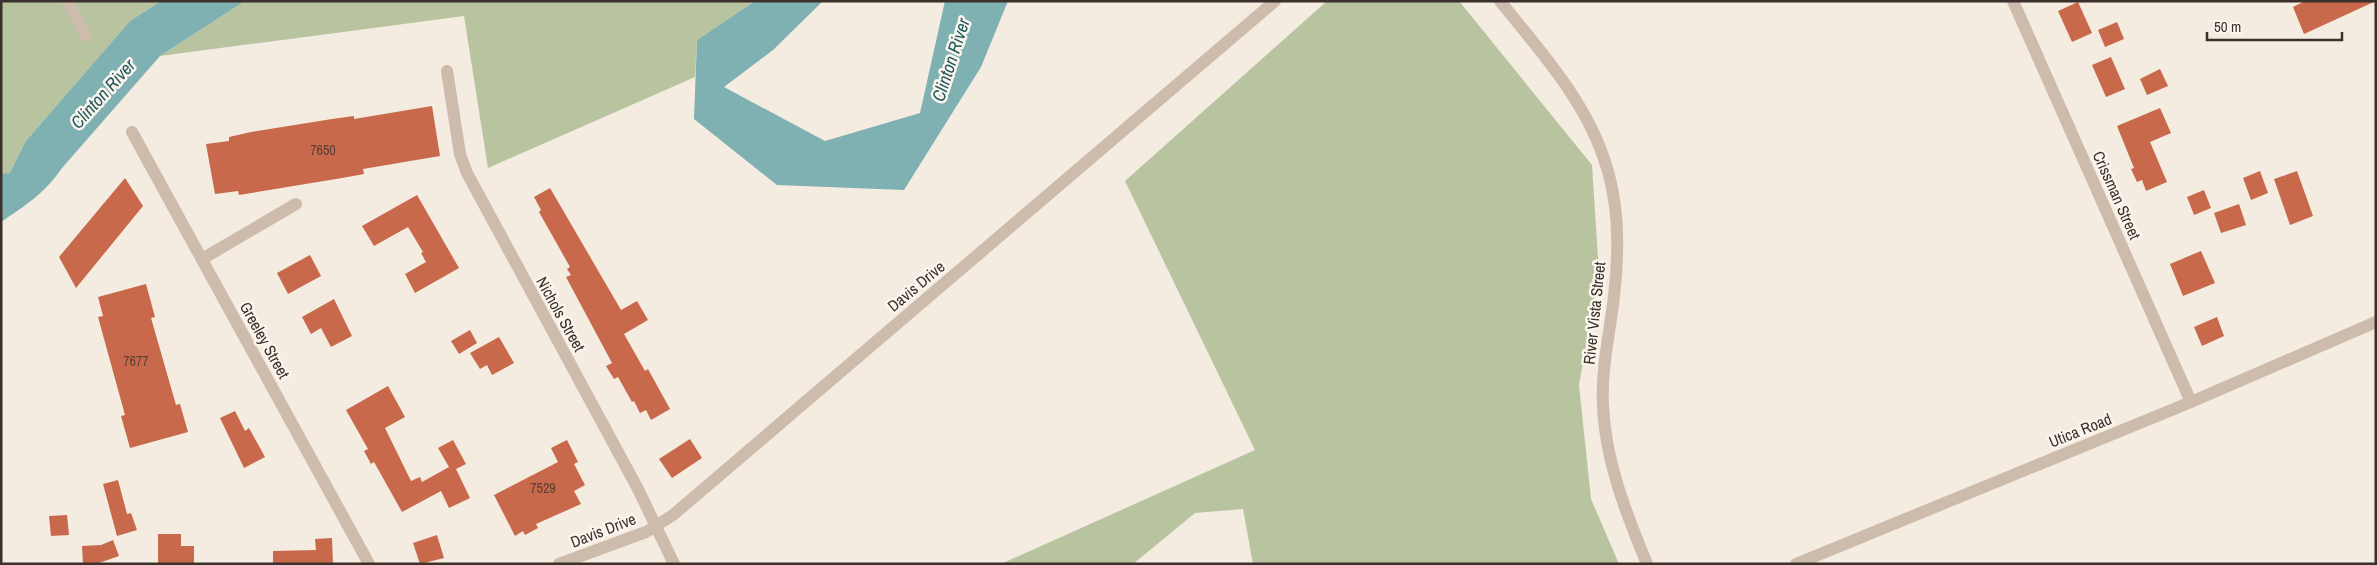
<svg xmlns="http://www.w3.org/2000/svg" width="2377" height="565" font-family="'Archivo Narrow',sans-serif">
	<rect width="100%" height="100%" fill="#f4ebe1"/>
	<!-- green -->
	<g fill="#b8c4a0">
		<polygon points="1,1 161,1 130,21 25,142 10,174 1,174"/>
		<polygon points="245,1 755,1 697,40 695,77 488,168 464,16 160,56"/>
		<polygon points="1327,1 1459,1 1592,165 1599,273 1579,385 1591,499 1619,564 1253,564 1243,509 1195,513 1133,564 1001,564 1255,450 1125,181"/>
	</g>
	<!-- water -->
	<g fill="#7fb0b2">
		<path d="M161,1h84l-85,55 -98,112c-18,26 -36,37 -61,54v-48l9,-1 15,-31 105,-121z"/>
		<polygon points="755,1 823,1 773,50 724,87 825,141 920,113 945,1 1008,1 981,67 904,190 777,185 694,119 697,40"/>
	</g>
	<!-- building -->
	<g fill="#c8694b">
		<polygon points="2305,1 2376,1 2304,34 2293,7"/>
		<polygon points="2078,2 2092,33 2072,42 2058,11"/>
		<polygon points="2117,22 2124,39 2105,47 2098,30"/>
		<polygon points="2111,57 2125,89 2106,97 2092,65"/>
		<polygon points="2160,69 2168,86 2147,95 2140,79"/>
		<polygon points="432,106 440,156 363,169 364,174 342,178 239,195 238,191 215,194 206,144 229,141 229,137 251,132 332,119 354,116 354,119"/>
		<polygon points="2160,108 2171,133 2150,142 2167,182 2146,191 2142,180 2137,182 2131,169 2134,168 2117,126"/>
		<polygon points="2260,171 2268,193 2251,200 2243,178"/>
		<polygon points="2297,171 2313,216 2290,225 2274,179"/>
		<polygon points="125,178 143,206 76,288 59,257"/>
		<polygon points="550,188 621,310 637,301 648,320 624,334 645,371 648,369 670,409 651,420 646,410 640,413 634,401 632,402 618,377 614,379 606,366 612,363 566,277 571,275 567,269 570,267 539,212 541,210 534,197"/>
		<polygon points="2204,190 2211,208 2194,215 2187,197"/>
		<polygon points="417,195 459,268 415,293 405,274 426,262 421,253 423,252 408,227 374,246 362,226"/>
		<polygon points="2239,204 2246,225 2221,233 2214,213"/>
		<polygon points="2201,251 2215,283 2183,296 2170,264"/>
		<polygon points="310,255 321,276 288,294 277,273"/>
		<polygon points="146,284 155,317 151,318 176,405 180,404 188,432 130,448 121,416 125,415 98,317 103,316 98,297"/>
		<polygon points="334,299 352,336 331,347 321,328 311,334 302,317"/>
		<polygon points="2217,317 2224,336 2202,346 2194,327"/>
		<polygon points="470,330 477,343 459,354 451,341"/>
		<polygon points="499,337 514,363 492,375 487,365 480,369 470,353"/>
		<polygon points="388,386 405,417 385,428 411,481 420,477 422,482 449,467 438,448 453,440 466,464 456,469 470,498 449,508 441,491 402,512 374,462 371,464 364,451 368,449 346,410"/>
		<polygon points="235,411 245,431 249,428 265,457 244,468 220,418"/>
		<polygon points="690,439 702,458 672,478 659,459"/>
		<polygon points="567,440 578,462 574,464 585,485 574,491 581,504 536,524 538,528 525,535 523,531 515,536 494,495 558,462 551,448"/>
		<polygon points="118,480 127,514 131,513 137,530 117,536 103,484"/>
		<polygon points="67,515 69,535 51,536 49,516"/>
		<polygon points="158,534 181,534 181,546 194,546 194,564 158,564"/>
		<polygon points="437,535 444,558 420,564 413,543"/>
		<polygon points="332,538 333,564 273,564 273,551 316,550 315,539"/>
		<polygon points="113,540 119,556 96,564 83,564 82,546 101,545"/>
	</g>
	<g fill="none" stroke-linecap="round" stroke-linejoin="round">
		<!-- minor -->
		<g stroke="#cdbbac" stroke-width="12">
			<polyline points="67,1 86,36"/>
			<path d="M1500,1c41,51 87,101 106,164 13,40 13,89 8,131 -4,37 -13,72 -11,109 2,55 23,108 44,159"/>
			<polyline points="2013,1 2191,402"/>
			<polyline points="447,71 460,154 467,173 638,489 674,564"/>
			<polyline points="132,132 369,564"/>
			<polyline points="202,259 296,204"/>
			<polyline points="559,564 646,532 673,515 1275,1"/>
			<polyline points="1796,564 2191,402 2376,322"/>
		</g>
	</g>
	<g text-anchor="middle" stroke-width="5" stroke-linejoin="round" paint-order="stroke">
		<!-- number labels -->
		<g font-size="14" fill="#5e3e33">
			<text x="323" y="155">7650</text>
			<text x="136" y="366">7677</text>
			<text x="543" y="493">7529</text>
		</g>
		<!-- street labels -->
		<g font-size="16" fill="#3b302b" stroke="#fbf5ee">
			<text transform="translate(2117 195) rotate(66)" y="6">Crissman Street</text>
			<text transform="translate(916 286) rotate(-40)" y="6">Davis Drive</text>
			<text transform="translate(1594 313) rotate(-84)" y="6">River Vista Street</text>
			<text transform="translate(561 314) rotate(61)" y="6">Nichols Street</text>
			<text transform="translate(265 340) rotate(61)" y="6">Greeley Street</text>
			<text transform="translate(2080 430) rotate(-22)" y="6">Utica Road</text>
			<text transform="translate(603 530) rotate(-21)" y="6">Davis Drive</text>
		</g>
		<!-- water labels -->
		<g font-size="18" font-style="italic" fill="#1f5a5e" stroke="#fbf5ee">
			<text transform="translate(951 60) rotate(-72)" y="6">Clinton River</text>
			<text transform="translate(103 94) rotate(-48)" y="6">Clinton River</text>
		</g>
	</g>
	<!-- border -->
	<rect width="2377" height="565" fill="none" stroke="#3b302b" stroke-width="5"/>
	<!-- scale -->
	<path d="M2207 32v8h135v-8" fill="none" stroke="#3b302b" stroke-width="2.5"/>
	<text x="2214" y="32" font-size="15" fill="#3b302b" stroke="#fbf5ee" stroke-width="4" paint-order="stroke">50 m</text>
</svg>
